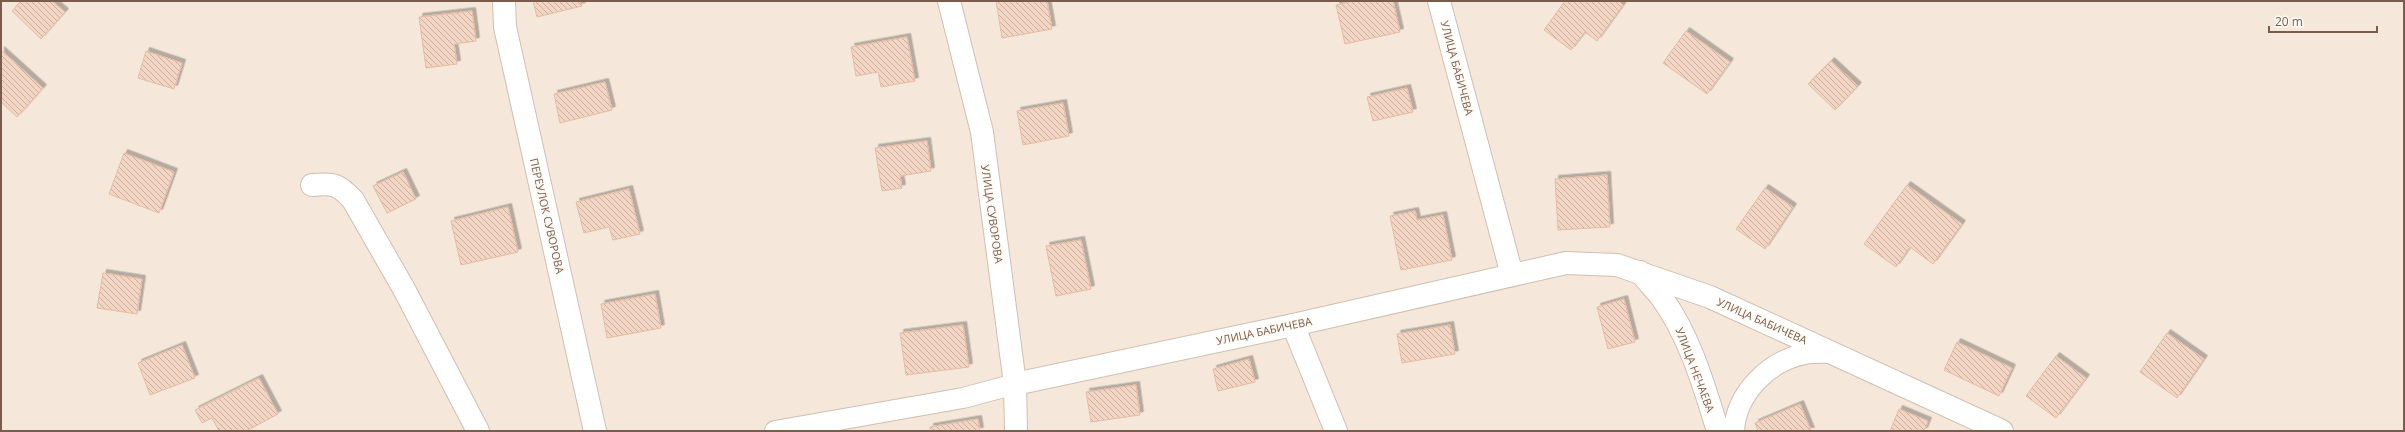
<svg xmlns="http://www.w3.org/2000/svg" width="2405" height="432" font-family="'Open Sans',sans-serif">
	<defs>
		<pattern id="building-back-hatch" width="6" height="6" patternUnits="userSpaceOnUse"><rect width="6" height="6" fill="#f3d5c3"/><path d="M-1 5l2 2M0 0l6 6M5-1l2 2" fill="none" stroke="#cab0a1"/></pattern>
		<filter id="shadow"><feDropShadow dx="3.5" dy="-3.5" stdDeviation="0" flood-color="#0004"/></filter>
	</defs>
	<rect width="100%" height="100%" fill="#fdf6ec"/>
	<!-- residential -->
	<rect fill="#f5e8da" x="1" y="1" width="2403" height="430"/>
	<!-- building -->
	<g fill="url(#building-back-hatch)" stroke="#e6bba3" filter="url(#shadow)">
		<polygon points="21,1 52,1 65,12 41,39 12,11"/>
		<polygon points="533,1 580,1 582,6 537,17"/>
		<polygon points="996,1 1047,1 1052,29 1002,38"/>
		<polygon points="1353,1 1393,1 1400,32 1345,44 1336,5"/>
		<polygon points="1565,1 1619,1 1623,5 1597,41 1585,32 1571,50 1544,30"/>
		<polygon points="472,11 476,41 454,44 457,64 426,68 419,17"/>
		<polygon points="1686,31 1730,62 1707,94 1663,63"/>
		<polygon points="907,37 915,81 881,87 878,72 856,76 851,47"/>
		<polygon points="1,50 43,88 17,117 1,102"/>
		<polygon points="146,51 182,63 174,89 138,78"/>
		<polygon points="1831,61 1858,86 1835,110 1808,84"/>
		<polygon points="605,82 612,110 560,123 554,94"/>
		<polygon points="1407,88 1413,112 1373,121 1367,97"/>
		<polygon points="1063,103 1069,136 1023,145 1017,111"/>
		<polygon points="927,141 931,171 900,176 902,188 882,191 875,148"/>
		<polygon points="124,153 174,172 159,213 109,194"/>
		<polygon points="403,172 416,199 387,213 373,186"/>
		<polygon points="1607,175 1610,227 1558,230 1555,179"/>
		<polygon points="1907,185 1962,224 1933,264 1910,247 1896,267 1864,244"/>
		<polygon points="1765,188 1793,207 1765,249 1736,229"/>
		<polygon points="629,189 640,234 613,240 609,227 584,233 576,202"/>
		<polygon points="508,207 518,252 461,265 451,221"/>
		<polygon points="1415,211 1417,220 1443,215 1452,260 1401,270 1390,216"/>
		<polygon points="1081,240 1091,289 1056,296 1046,246"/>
		<polygon points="103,273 142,279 137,314 97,308"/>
		<polygon points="655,294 661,328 607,338 601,304"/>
		<polygon points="1624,299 1635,342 1608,349 1597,307"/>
		<polygon points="963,325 969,367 906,375 900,333"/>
		<polygon points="1450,325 1455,354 1402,363 1397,334"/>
		<polygon points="2167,333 2204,359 2177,398 2140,372"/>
		<polygon points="1957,342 2012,368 1999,396 1944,370"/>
		<polygon points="182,345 195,378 150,395 138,363"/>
		<polygon points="2056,356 2086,378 2056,418 2026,396"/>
		<polygon points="1249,359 1255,382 1218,391 1213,369"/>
		<polygon points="259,378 278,414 246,431 219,431 212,418 202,423 195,410"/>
		<polygon points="1136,385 1140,415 1091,422 1086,392"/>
		<polygon points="1800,404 1811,431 1758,431 1755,423"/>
		<polygon points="1899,409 1928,421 1924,431 1890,431"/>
		<polygon points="978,419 980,431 930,431 930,427"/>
	</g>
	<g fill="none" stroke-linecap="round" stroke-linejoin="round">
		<!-- service casing -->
		<g stroke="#d1beb0" stroke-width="22">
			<g id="service">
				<polyline points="775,431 963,398 1015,384"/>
				<path d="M1734,431c2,-37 34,-70 71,-77 9,-2 19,-1 28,-1"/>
			</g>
		</g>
		<!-- minor casing -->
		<g stroke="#d1beb0" stroke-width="24">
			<g id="minor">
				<polyline points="504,1 505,27 595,431"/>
				<polyline points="949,1 982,132 1015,384 1016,431"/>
				<polyline points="1439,1 1512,275"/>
				<path d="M312,185c22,-2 26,-1 41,15l51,89 74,142"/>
				<path d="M1640,272c7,9 15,17 22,26 28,39 42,88 56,133"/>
				<polyline points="1293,325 1336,431"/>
				<polyline points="1015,384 1293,325 1566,263 1617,265 1710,297 2002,431"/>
			</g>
		</g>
		<!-- service -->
		<use href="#service" stroke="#fff" stroke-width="20"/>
		<!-- minor -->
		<use href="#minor" stroke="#fff" stroke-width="22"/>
	</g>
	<g text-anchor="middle" stroke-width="3" stroke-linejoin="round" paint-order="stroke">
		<!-- street labels -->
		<g font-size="11" fill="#7a5c4d" stroke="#fffaf3">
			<text transform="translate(1457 68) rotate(75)" y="4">УЛИЦА БАБИЧЕВА</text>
			<text transform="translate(992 214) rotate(82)" y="4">УЛИЦА СУВОРОВА</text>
			<text transform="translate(547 216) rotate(77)" y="4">ПЕРЕУЛОК СУВОРОВА</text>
			<text transform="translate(1762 321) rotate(24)" y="4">УЛИЦА БАБИЧЕВА</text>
			<text transform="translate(1264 331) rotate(-12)" y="4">УЛИЦА БАБИЧЕВА</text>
			<text transform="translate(1695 370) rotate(69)" y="4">УЛИЦА НЕЧАЕВА</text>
		</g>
	</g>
	<!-- border -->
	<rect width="2405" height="432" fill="none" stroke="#7a5c4d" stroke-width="4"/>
	<!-- scale -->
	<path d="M2269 26v6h108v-6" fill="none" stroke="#7a5c4d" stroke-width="2"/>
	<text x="2275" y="26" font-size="12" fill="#7a5c4d" stroke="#fffaf3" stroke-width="3" paint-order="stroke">20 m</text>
</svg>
